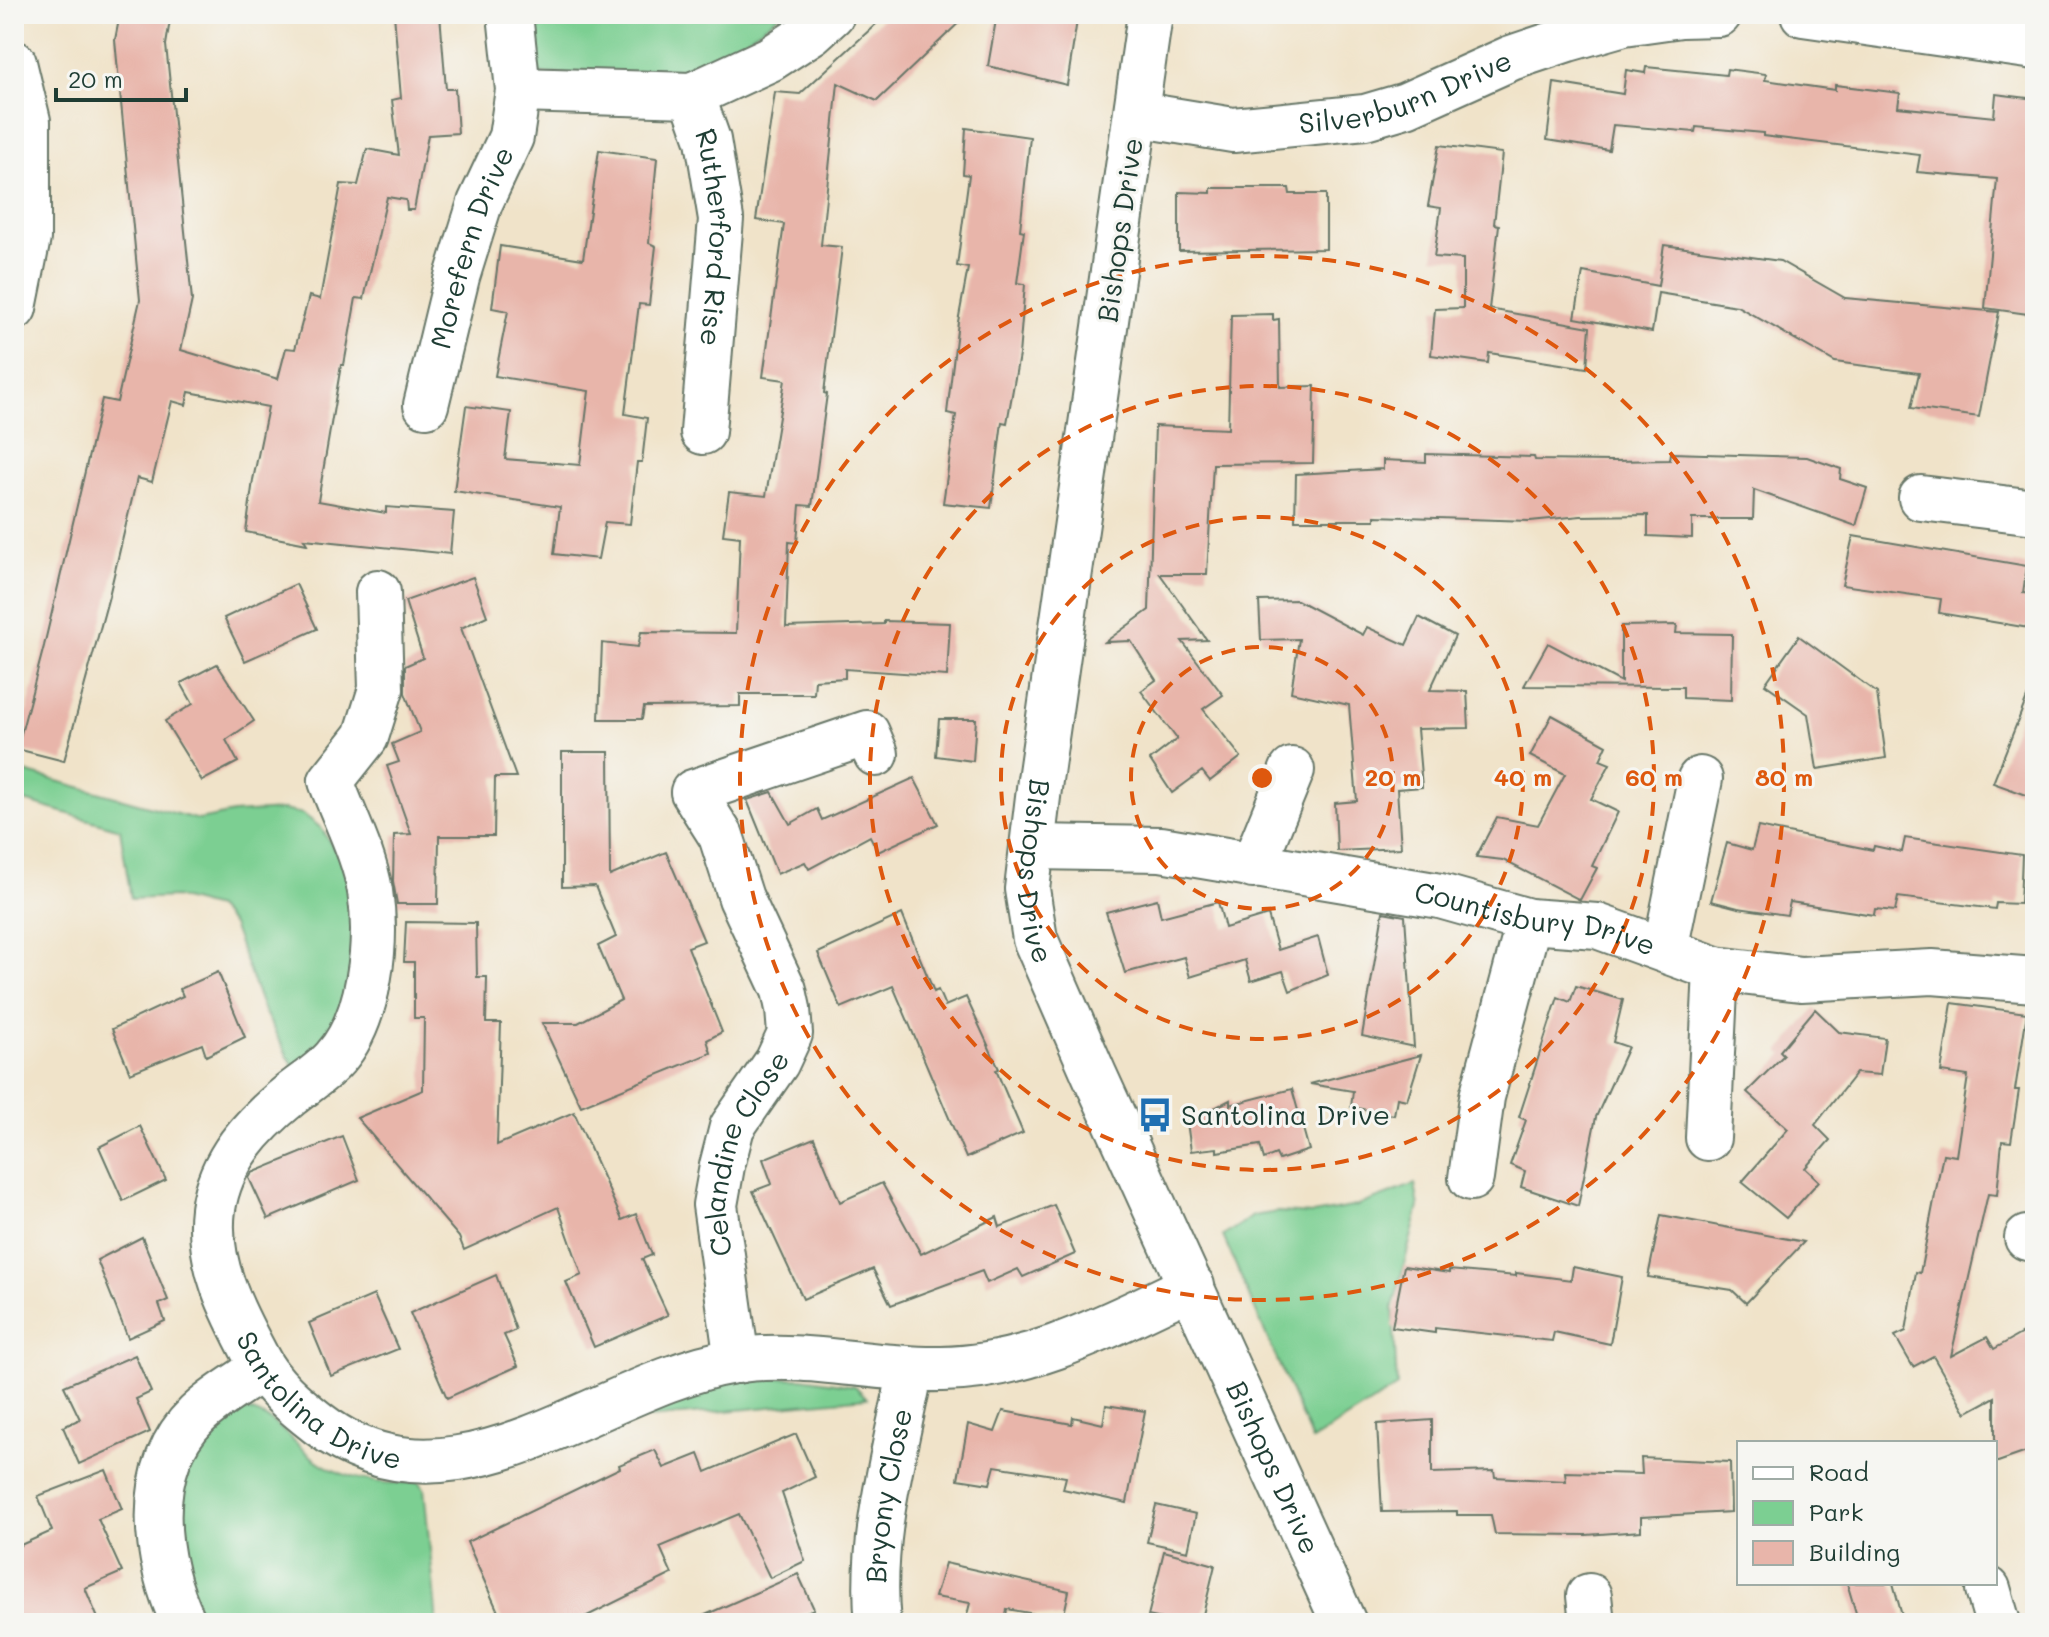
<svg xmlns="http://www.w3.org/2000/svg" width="2049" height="1637" font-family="Mali,sans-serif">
	<rect width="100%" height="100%" fill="#f6f6f2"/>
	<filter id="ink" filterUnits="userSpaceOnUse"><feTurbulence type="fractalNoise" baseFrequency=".0125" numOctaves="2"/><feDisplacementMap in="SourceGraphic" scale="16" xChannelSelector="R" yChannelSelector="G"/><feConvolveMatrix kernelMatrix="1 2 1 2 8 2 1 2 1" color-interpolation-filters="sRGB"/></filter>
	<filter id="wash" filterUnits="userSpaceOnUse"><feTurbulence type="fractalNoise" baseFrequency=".006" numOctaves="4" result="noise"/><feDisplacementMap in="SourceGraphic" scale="32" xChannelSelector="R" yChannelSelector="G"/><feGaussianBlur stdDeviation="1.8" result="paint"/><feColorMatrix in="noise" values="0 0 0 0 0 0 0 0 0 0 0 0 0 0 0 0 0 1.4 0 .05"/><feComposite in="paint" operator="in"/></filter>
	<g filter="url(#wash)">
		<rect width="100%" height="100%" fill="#f0e3c9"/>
		<!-- green -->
		<g fill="#7ccf92" stroke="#4e8663" stroke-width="2">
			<polygon points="534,14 781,14 697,75 537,74"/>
			<polygon points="14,769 199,820 233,813 283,810 303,814 321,828 341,860 354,901 353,967 333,1028 295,1070 263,1009 232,925 216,908 175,897 131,899 120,829 14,798"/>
			<polygon points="1415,1184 1419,1207 1393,1307 1397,1387 1312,1440 1223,1236 1253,1216 1278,1212 1313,1214 1357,1206"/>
			<polygon points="802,1378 855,1386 867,1398 638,1419 632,1413 732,1379"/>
			<path d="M250,1411c29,10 38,26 61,45 27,23 74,31 108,25l5,7 13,135h-237l-25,-101 10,-55 27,-43 24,-12z"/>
		</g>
		<g id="blocks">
			<!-- building -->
			<g fill="#e8b5aa">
				<polygon points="120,14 171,14 166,45 192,300 181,350 278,379 286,348 295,349 309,296 320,299 341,184 358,185 367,149 399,155 392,100 401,98 394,14 440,14 446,89 455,89 458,133 428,135 414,210 407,210 406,200 387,197 364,299 356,298 344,365 341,365 318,501 386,513 386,507 454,512 450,554 304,539 307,544 246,532 253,480 268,407 189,392 186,405 172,401 152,482 137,478 109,596 64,761 17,749 44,646 102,399 117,402 140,300 115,40"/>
				<polygon points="887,14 968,14 877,101 838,83 821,245 842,247 824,393 827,394 812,506 800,505 797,543 789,542 786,627 884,624 884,621 950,623 947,676 845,669 845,678 815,680 814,694 740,694 740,706 644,707 642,719 599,719 602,643 638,647 641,632 736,633 740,537 723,535 729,492 766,496 785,380 763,377 784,224 756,220 775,92 800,94"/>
				<polygon points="997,14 1078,14 1067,85 988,66"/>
				<polygon points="1646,67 1726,75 1727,69 1766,74 1765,80 1835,90 1835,85 1900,93 1898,107 1994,117 1996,94 2035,99 2035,315 1985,308 1997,179 1917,172 1920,155 1763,136 1763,133 1696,127 1695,132 1613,125 1609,150 1547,140 1554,83 1623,94 1626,70 1645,73"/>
				<polygon points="966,128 1030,137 1020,230 1024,231 1017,283 1025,284 1019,355 1007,423 1002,422 991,508 943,503 956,415 947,413 958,322 968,268 957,266 969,175 963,174"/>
				<polygon points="1439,145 1502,153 1494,224 1499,225 1489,309 1590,327 1587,368 1489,353 1488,363 1431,355 1435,309 1463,308 1463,259 1434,257 1441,208 1428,206"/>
				<polygon points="599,150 657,158 649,243 656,246 649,305 639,304 625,414 647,418 642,462 637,462 630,524 605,522 598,559 554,554 560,507 454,491 466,406 511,412 505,459 580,465 589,391 495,376 508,311 492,308 500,246 583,259"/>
				<polygon points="1211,188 1289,188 1290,194 1326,194 1326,249 1179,251 1179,192 1211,193"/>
				<polygon points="1664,245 1780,261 1845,298 1999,312 1979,417 1911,408 1919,373 1835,362 1737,306 1658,293 1652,332 1575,318 1583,272 1658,286"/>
				<polygon points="1273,314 1273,320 1279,319 1280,387 1315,386 1313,463 1213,464 1207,574 1160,574 1207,640 1182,641 1223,695 1203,709 1241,757 1210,781 1202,771 1172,793 1150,760 1177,739 1141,691 1156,680 1131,641 1105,642 1149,610 1155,426 1228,429 1231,315"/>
				<polygon points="1671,453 1807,457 1841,469 1840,479 1867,488 1856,526 1754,490 1753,519 1692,519 1692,538 1648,536 1648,515 1581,516 1530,521 1375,516 1375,520 1295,520 1296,474 1383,469 1383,460 1426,462 1426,454 1534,457 1535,460 1613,461 1670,460"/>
				<polygon points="1853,536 2027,566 2023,593 2035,594 2035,629 1939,613 1941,599 1842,585"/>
				<polygon points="473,577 487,616 461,628 516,777 495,777 494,836 439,836 438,904 397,904 393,881 394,835 411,834 387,766 399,762 392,744 420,732 405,693 405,666 423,658 405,601"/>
				<polygon points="296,584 317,629 245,661 224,618"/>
				<polygon points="1297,600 1363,635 1367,627 1406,645 1419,617 1455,636 1430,690 1467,691 1469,728 1417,729 1422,787 1397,789 1401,848 1337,851 1335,803 1357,801 1349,705 1291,692 1299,639 1261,640 1259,601"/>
				<polygon points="1677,625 1676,633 1732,634 1731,700 1683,698 1683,687 1524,686 1548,643 1621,682 1621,626"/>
				<polygon points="1799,636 1877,693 1886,758 1817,769 1808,714 1765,684"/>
				<polygon points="217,664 254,721 226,740 238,762 202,781 165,721 193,704 181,683"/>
				<polygon points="2033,683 2035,684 2035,798 1993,783"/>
				<polygon points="1552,715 1607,745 1600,760 1610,764 1591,799 1618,812 1592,866 1597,868 1580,900 1503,860 1476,857 1497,817 1538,825 1565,774 1530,756"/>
				<polygon points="939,719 976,719 973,761 936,756"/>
				<polygon points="562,752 609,752 610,876 666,852 704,941 688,947 722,1032 707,1040 711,1053 581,1106 542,1023 578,1023 621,1000 598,946 616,937 595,886 562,887"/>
				<polygon points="914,778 938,824 878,852 870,836 809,869 805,862 777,874 747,800 772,792 790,824 817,809 822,820"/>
				<polygon points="1758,827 1873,850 1874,846 1902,852 1905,838 2022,855 2020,904 1996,903 1995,909 1898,897 1895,911 1875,909 1874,915 1790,902 1787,915 1738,908 1711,901 1727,843 1752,850"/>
				<polygon points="1157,899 1161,917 1218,902 1225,928 1268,915 1278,950 1318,937 1328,975 1290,991 1283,971 1251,981 1245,960 1190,977 1184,957 1125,973 1106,912"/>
				<polygon points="1383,912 1405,916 1414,1047 1362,1036"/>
				<polygon points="902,914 934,992 938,990 945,1006 966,997 999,1069 996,1070 1023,1133 966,1158 893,986 841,1008 818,953"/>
				<polygon points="406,922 476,923 477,977 487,977 486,1023 501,1023 497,1145 574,1112 622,1220 636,1214 652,1255 642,1259 668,1315 594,1347 566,1282 582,1275 558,1207 464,1250 459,1237 357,1118 423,1090 424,1018 414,1018 414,962 404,962"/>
				<polygon points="218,972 245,1037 206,1056 202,1044 130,1073 112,1029 183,996 180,989"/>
				<polygon points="1576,986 1623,1000 1613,1042 1628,1047 1596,1117 1578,1206 1521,1187 1525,1171 1510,1165 1526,1120 1519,1117 1558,997 1570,1002"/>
				<polygon points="1952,1003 2027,1013 2015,1090 2019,1090 2011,1142 2002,1141 1997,1195 1988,1194 1951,1356 1987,1337 1994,1349 2035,1326 2035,1449 1995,1463 1995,1397 1966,1413 1933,1356 1913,1367 1895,1336 1906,1331 1916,1272 1920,1273 1943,1154 1956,1156 1968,1076 1941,1072"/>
				<polygon points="1815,1009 1839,1032 1885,1038 1880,1075 1856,1073 1815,1125 1830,1140 1805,1168 1819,1181 1786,1218 1742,1182 1788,1129 1747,1092 1784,1055 1780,1051"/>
				<polygon points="1421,1055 1407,1100 1397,1098 1394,1115 1351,1107 1353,1091 1310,1084"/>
				<polygon points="1292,1089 1309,1150 1279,1160 1276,1154 1264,1159 1260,1145 1217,1152 1217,1148 1191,1151 1187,1122 1230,1100 1230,1105"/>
				<polygon points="140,1126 166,1180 123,1201 99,1147"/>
				<polygon points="342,1136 359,1180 268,1219 249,1178 252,1173"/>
				<polygon points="814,1138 840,1202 882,1183 921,1254 997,1217 1000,1227 1054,1205 1075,1254 1023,1277 1018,1269 987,1283 982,1271 891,1305 873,1269 803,1299 753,1191 772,1184 763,1159"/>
				<polygon points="1661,1215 1804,1242 1746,1303 1732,1290 1648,1277"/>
				<polygon points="142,1237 168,1300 159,1304 165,1321 128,1338 97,1260"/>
				<polygon points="1404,1266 1449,1273 1449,1270 1516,1276 1516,1273 1571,1280 1573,1267 1622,1277 1610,1344 1554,1332 1552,1341 1435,1328 1435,1333 1392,1327"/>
				<polygon points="496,1275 516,1330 504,1335 518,1366 447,1398 410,1313"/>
				<polygon points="374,1295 398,1349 331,1376 309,1323"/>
				<polygon points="135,1355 151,1392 136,1399 150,1432 79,1464 63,1427 80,1419 64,1386"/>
				<polygon points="1106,1405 1145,1411 1127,1503 1063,1489 1066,1477 995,1466 990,1484 958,1479 968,1424 995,1432 1003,1411 1072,1424 1073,1417 1103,1424"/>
				<polygon points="1432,1420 1432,1473 1494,1471 1495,1477 1566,1481 1565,1472 1642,1474 1641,1458 1730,1462 1731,1512 1641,1517 1641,1531 1586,1535 1495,1534 1491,1515 1457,1515 1457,1511 1382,1512 1377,1424"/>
				<polygon points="796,1434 815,1477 782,1493 805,1561 770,1578 739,1514 660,1547 672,1574 573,1623 503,1623 467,1542 620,1468 619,1465 655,1450 664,1468 699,1454 706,1472"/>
				<polygon points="106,1470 122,1509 98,1519 122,1572 85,1588 100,1623 14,1623 14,1548 52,1531 38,1496"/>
				<polygon points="1156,1505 1196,1514 1188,1551 1147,1542"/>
				<polygon points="1164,1551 1215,1565 1201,1623 1180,1623 1148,1616"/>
				<polygon points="945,1563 1069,1591 1063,1619 1007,1609 1005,1623 965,1623 970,1603 935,1597"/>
				<polygon points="798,1574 814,1609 781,1623 687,1623"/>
				<polygon points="1847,1583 1893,1583 1904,1623 1859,1623"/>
			</g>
		</g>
	</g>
	<g filter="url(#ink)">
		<use href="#blocks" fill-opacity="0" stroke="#687768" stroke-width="2"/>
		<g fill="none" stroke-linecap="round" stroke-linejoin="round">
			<!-- minor casing -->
			<g stroke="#687768" stroke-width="48">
				<g id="minor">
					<polyline points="1803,14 2035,47"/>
					<polyline points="518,90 692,95 770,59 812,32 832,14"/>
					<path id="s1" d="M692,95l16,45 13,79 -18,213"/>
					<path id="s2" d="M1136,114l97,16 132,-13 41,-12 105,-47 57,-19 56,-16 57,-8 38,-1"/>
					<path id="s3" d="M426,405l31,-128 23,-74 31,-66 7,-47 -8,-76"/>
					<polyline points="1921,498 2035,512"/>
					<path id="s4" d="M378,592l3,97 -15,48 -35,44c13,36 33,73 39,110 8,50 0,128 -35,167 -12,14 -30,25 -45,37 -37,30 -70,65 -77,114 -7,54 20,104 44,149 13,27 39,48 62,66 135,103 280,-41 415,-63 69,-11 139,10 208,8 90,-1 171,-46 250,-83"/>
					<path id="s5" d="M1032,847l129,2 279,47 89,25 68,5 119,43 85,10 131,-7 103,8"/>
					<polyline points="1253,866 1292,770"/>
					<polyline points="1665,950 1700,779"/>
					<polyline points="1708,1138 1716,969"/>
					<polyline points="1471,1178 1482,1097 1529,921"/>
					<polyline points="2027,1238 2035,1239"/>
					<path id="s6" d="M737,1361l-22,-156 7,-39 10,-39 45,-65 13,-28 -2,-25 -4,-19 -43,-92 -20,-62 -28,-44 174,-59 9,21"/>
					<polyline points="1988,1589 1998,1623"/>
					<polyline points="1589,1596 1592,1623"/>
					<path d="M184,1623c-30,-62 -42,-154 13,-208 18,-18 44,-32 65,-47"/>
					<path id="s7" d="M878,1623c-9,-84 17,-172 33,-254"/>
				</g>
			</g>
			<!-- tertiary casing -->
			<g stroke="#687768" stroke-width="48">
				<g id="tertiary">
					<path id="s8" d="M1150,14l-110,766 -13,109 8,50 59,135 250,549"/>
					<polyline points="14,63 28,121 28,238 14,308"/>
				</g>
			</g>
			<!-- minor -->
			<use href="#minor" stroke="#fff" stroke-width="44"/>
			<!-- tertiary -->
			<use href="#tertiary" stroke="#fff" stroke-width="44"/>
		</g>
	</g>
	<!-- distance rings -->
	<g fill="none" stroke="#de580e" stroke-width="4" stroke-dasharray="14 10">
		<circle cx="1262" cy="778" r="131"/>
		<circle cx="1262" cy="778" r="261"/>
		<circle cx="1262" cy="778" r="392"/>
		<circle cx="1262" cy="778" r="522"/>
	</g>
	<!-- icons -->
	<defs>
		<g id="bus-bare" transform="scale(2.76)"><path d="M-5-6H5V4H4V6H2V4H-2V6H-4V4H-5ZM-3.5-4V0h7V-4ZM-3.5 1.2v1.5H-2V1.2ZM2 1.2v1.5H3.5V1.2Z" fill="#1f6fb2" stroke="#f6f6f2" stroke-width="2.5" paint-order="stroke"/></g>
	</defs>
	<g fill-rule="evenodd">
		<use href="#bus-bare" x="1155" y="1115"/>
	</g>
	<g text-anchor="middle" stroke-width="6" stroke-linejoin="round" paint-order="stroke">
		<!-- street labels -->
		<g font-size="28" fill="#1f3d34" stroke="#f6f6f2">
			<text dy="10" stroke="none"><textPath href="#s2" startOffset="276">Silverburn Drive</textPath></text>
			<text transform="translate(1120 230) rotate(-82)" y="10">Bishops Drive</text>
			<text dy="10" stroke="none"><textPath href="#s1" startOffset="146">Rutherford Rise</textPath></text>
			<text dy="10" stroke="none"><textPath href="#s3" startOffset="164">Morefern Drive</textPath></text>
			<text dy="10" stroke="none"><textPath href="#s8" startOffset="866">Bishops Drive</textPath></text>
			<text dy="10" stroke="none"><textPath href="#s5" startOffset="510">Countisbury Drive</textPath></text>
			<text dy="10" stroke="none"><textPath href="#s6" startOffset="216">Celandine Close</textPath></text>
			<text dy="10" stroke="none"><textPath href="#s4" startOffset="930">Santolina Drive</textPath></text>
			<text dy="10" stroke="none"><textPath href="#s8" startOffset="1514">Bishops Drive</textPath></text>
			<text dy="10" stroke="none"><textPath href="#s7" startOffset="128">Bryony Close</textPath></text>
		</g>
		<!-- poi labels -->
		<g font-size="28" fill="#1f3d34" stroke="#f6f6f2" text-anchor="start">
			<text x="1181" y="1125">Santolina Drive</text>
		</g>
	</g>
	<circle cx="1262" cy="778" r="12" fill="#de580e" stroke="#f6f6f2" stroke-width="4"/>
	<g font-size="24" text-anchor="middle" font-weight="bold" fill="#de580e" stroke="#f6f6f2" stroke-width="6" stroke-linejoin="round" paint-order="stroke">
		<text x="1393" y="786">20 m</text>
		<text x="1523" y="786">40 m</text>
		<text x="1654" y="786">60 m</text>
		<text x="1784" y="786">80 m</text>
	</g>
	<!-- margin -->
	<rect width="2049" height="1637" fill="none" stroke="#f6f6f2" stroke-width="48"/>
	<!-- legend -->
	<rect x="1737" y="1441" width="260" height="144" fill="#f6f6f2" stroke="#a0aca6" stroke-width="2"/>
	<rect x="1753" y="1467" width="40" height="12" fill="#ffffff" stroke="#a0aca6" stroke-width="2"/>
	<text x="1809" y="1481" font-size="24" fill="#1f3d34">Road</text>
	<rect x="1753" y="1501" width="40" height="24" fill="#7ccf92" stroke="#a0aca6" stroke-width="2"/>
	<text x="1809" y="1521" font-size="24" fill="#1f3d34">Park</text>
	<rect x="1753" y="1541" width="40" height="24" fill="#e8b5aa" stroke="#a0aca6" stroke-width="2"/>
	<text x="1809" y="1561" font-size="24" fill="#1f3d34">Building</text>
	<!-- scale -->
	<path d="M56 88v12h130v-12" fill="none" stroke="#1f3d34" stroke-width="4"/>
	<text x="68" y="88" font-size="24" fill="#1f3d34" stroke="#f6f6f2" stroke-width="6" paint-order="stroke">20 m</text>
</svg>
